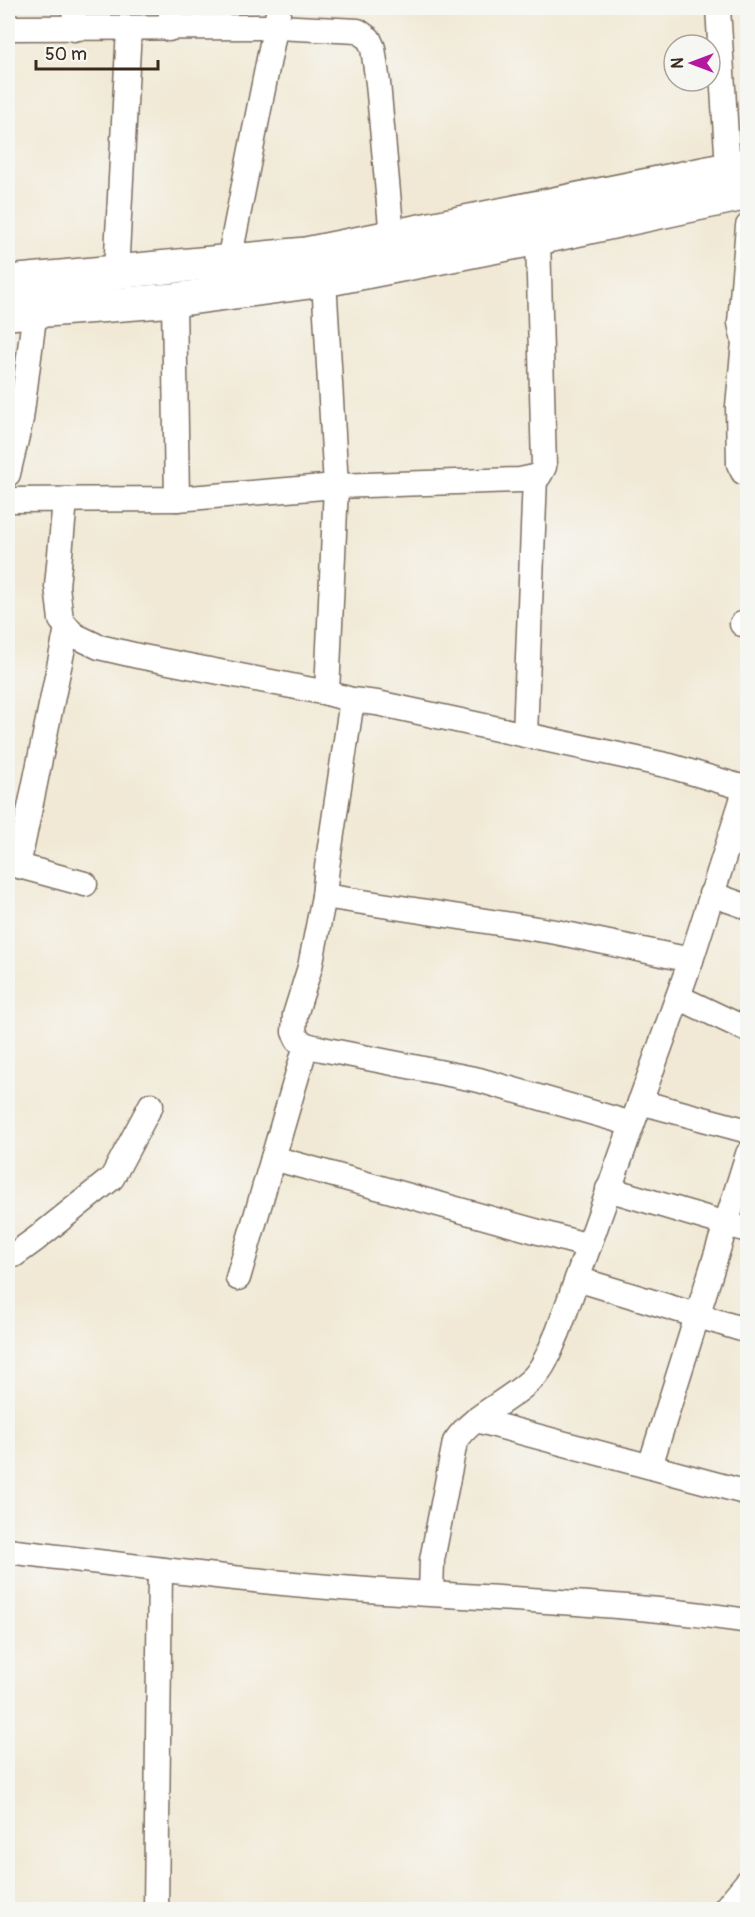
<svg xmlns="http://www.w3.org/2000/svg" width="755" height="1917" font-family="Pangolin,sans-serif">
	<rect width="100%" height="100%" fill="#f6f6f2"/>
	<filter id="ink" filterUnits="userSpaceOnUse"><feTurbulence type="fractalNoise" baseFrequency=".0167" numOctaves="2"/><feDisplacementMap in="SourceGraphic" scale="12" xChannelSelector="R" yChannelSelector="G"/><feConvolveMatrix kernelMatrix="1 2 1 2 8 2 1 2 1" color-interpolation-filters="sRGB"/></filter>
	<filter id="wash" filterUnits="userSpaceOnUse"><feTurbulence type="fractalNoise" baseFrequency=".008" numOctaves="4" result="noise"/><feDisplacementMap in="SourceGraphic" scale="24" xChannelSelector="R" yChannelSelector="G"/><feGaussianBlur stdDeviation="1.35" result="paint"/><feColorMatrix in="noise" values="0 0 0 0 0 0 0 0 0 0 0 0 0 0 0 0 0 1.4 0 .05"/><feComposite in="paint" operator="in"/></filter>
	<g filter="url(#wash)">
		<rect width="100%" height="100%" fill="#f1e9d5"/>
	</g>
	<g filter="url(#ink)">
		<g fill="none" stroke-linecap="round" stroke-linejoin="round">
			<!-- minor casing -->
			<g stroke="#7b6d5e" stroke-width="27">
				<g id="minor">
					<polyline points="718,8 728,168"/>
					<polyline points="8,28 276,27 358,31 369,39 373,48 378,83 392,237"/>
					<polyline points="74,29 75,8"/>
					<polyline points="169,29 172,8"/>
					<polyline points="748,226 740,323 744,342 748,343"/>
					<polyline points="229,261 279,8"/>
					<polyline points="116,272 129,29"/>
					<polyline points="324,280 336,486 327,693"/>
					<polyline points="174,300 177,499"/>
					<polyline points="744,342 738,406 739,464 743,472 748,474"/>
					<polyline points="8,474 21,419 35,310"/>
					<polyline points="8,500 177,499 336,486 520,480 539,476 544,467 538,238"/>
					<polyline points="65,501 57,586 61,620 74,635 99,647 138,656 327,693 352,700 377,703 670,766 748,789"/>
					<polyline points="742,624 748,625"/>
					<polyline points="352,700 327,867 324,896 310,967 295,1015 294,1032 298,1040 306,1045 322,1049 479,1080 632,1124"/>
					<polyline points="525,735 535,477"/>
					<polyline points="8,863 85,884"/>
					<polyline points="18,866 67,628"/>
					<polyline points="711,894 748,907"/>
					<polyline points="324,896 556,932 691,960"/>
					<polyline points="678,997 748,1030"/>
					<polyline points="640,1102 748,1131"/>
					<polyline points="273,1158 589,1246"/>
					<polyline points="608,1189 726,1224 748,1154"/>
					<polyline points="8,1256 14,1255 36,1239 112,1178 151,1105"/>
					<polyline points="238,1278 306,1045"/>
					<polyline points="577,1279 748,1331"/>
					<polyline points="476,1420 748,1493"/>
					<polyline points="650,1466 726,1224 748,1230"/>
					<path d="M8,1551c119,14 239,31 360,39 126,9 254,12 380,31"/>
					<path d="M431,1593l1,-33 23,-118c19,-29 55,-40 79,-65 12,-12 17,-30 24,-45l133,-372 55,-172"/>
					<polyline points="156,1910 160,1570"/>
					<polyline points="724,1910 748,1881"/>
				</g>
			</g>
			<!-- highway casing -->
			<g stroke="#7b6d5e" stroke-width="36">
				<g id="highway">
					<polyline points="8,282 306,254 748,165"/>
					<polyline points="8,313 174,300 324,280 538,238 748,193"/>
				</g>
			</g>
			<!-- minor -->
			<use href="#minor" stroke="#fff" stroke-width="24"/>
			<!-- highway -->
			<use href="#highway" stroke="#fff" stroke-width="33"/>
		</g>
	</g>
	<!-- margin -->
	<rect width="755" height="1917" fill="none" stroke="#f6f6f2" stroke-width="30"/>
	<!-- north arrow -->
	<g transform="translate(692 63) rotate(270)"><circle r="28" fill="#f6f6f2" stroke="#aba49d" stroke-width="1.5"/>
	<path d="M0-4.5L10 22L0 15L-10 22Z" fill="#b5179e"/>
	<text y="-9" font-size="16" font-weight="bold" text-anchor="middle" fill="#3b2a1e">N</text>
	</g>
	<!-- scale -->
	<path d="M36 60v9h122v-9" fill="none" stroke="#3b2a1e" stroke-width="3"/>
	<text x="45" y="60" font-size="18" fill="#3b2a1e" stroke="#f6f6f2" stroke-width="4.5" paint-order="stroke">50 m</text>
</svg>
